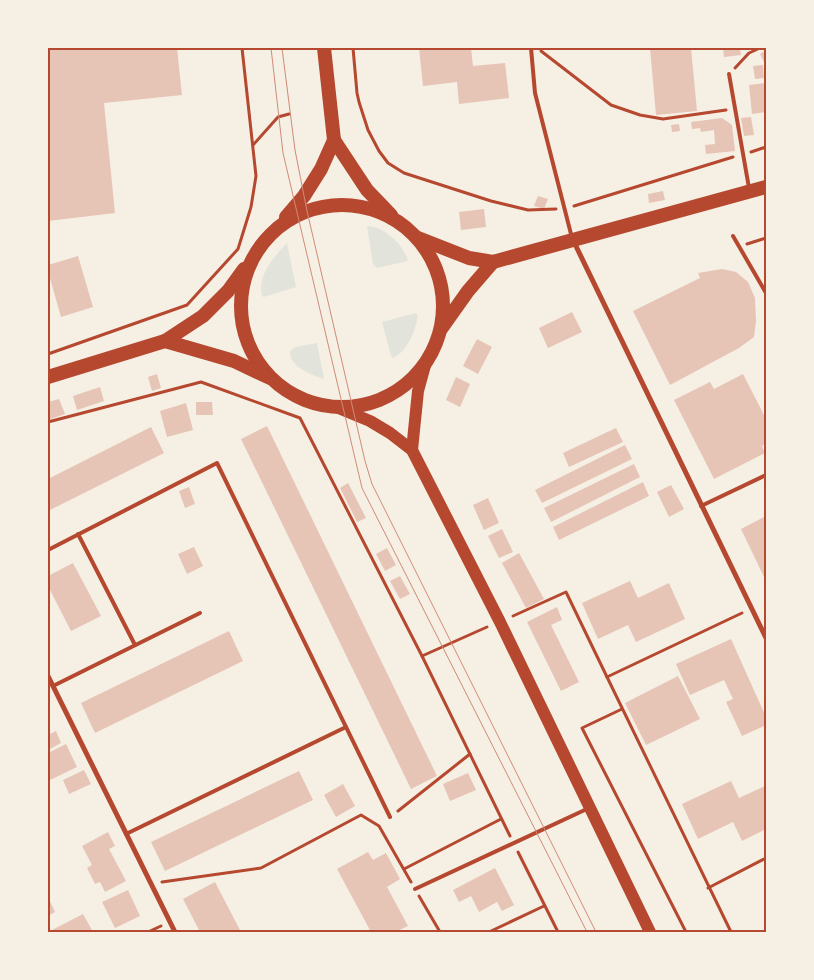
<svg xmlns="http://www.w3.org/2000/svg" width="814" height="980" font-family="'Fira Sans Condensed',sans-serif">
	<rect width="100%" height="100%" fill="#f6efe4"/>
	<!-- green -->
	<g fill="#e2e4dc">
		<path d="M367,226c17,0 37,19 41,35l-31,7 -4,-4z"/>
		<path d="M287,243l9,44 -32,10 -2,-1c-5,-21 12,-39 25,-53z"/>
		<path d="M416,313l2,3c-3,15 -10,35 -25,42l-2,-2 -9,-34z"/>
		<path d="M317,343l7,36c-13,-4 -35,-12 -34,-28l6,-4z"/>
	</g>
	<!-- building -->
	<g fill="#e6c5b7">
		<polygon points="48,48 177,48 182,95 104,103 115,213 48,221"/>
		<polygon points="419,48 471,48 473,66 505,63 509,98 459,104 457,82 423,86"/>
		<polygon points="650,48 691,48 697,111 656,115"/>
		<polygon points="723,48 740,48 741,55 724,57"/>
		<polygon points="766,50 766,61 764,62 760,54"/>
		<polygon points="763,65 764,78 755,79 753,66"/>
		<polygon points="766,83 766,112 752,114 749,85"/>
		<polygon points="751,117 754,135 744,136 741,118"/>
		<polygon points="722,118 732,125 735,151 706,154 705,145 715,144 714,130 701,132 700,128 692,129 691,122"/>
		<polygon points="679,124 680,131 672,132 671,125"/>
		<polygon points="663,191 665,200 649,203 648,194"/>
		<polygon points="538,196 548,199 544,209 534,206"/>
		<polygon points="484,209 486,227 461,230 459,212"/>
		<polygon points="78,256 93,307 61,317 48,271 48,265"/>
		<polygon points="722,269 736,272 748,282 755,298 756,321 754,337 739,348 670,385 633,311 700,278 698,273"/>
		<polygon points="572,312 582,332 548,348 539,328"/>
		<polygon points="477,339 492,347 478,374 463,366"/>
		<polygon points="157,374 161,388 152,391 148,377"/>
		<polygon points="743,374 766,419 766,443 762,446 765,453 714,479 674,400 710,382 714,389"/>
		<polygon points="456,377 470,384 460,407 446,400"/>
		<polygon points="100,387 104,401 77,410 73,396"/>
		<polygon points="59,399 65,414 48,420 48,402"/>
		<polygon points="196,402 212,402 213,415 196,415"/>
		<polygon points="186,403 193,430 167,437 160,411"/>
		<polygon points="267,426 437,776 411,789 241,439"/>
		<polygon points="151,427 164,453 48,511 48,479"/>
		<polygon points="616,428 623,442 569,467 563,453"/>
		<polygon points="625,445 632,459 542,503 535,490"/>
		<polygon points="634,464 640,477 551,522 544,508"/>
		<polygon points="643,482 649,496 559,540 553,527"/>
		<polygon points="348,483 366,518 357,522 340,488"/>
		<polygon points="671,485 684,509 669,517 657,492"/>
		<polygon points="189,487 195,504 185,508 179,491"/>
		<polygon points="488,498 499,523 484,530 473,505"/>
		<polygon points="766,516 766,578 765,579 741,529"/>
		<polygon points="502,529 513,552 499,558 488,536"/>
		<polygon points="194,547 203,566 187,574 178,554"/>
		<polygon points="387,548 396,565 385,571 376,554"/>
		<polygon points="519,553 544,599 526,608 502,563"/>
		<polygon points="73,563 101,616 71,631 48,586 48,576"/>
		<polygon points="400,576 410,594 400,599 390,581"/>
		<polygon points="630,581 638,598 669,583 685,619 636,642 628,625 598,639 582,603"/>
		<polygon points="557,607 562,620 551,625 579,682 561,691 527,622"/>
		<polygon points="229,631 243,661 95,733 81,703"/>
		<polygon points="731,639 766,717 766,725 742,736 726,702 733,699 724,680 690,695 676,664"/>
		<polygon points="678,676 700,719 646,745 625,703"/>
		<polygon points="56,731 61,743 48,750 48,735"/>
		<polygon points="66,744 77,767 48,781 48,753"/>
		<polygon points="84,770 91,784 69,794 63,780"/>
		<polygon points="299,771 313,800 165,871 151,842"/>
		<polygon points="468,773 476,790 450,801 443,784"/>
		<polygon points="731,781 739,798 765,786 766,789 766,829 742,841 733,822 698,839 682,804"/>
		<polygon points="343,784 355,806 336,817 324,795"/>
		<polygon points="108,832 115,846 109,849 126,881 105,892 100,882 95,884 87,868 92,865 82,846"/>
		<polygon points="368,852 373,860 386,853 400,879 387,887 408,926 395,932 371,932 337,869"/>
		<polygon points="495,868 514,905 502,911 497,902 479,912 471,896 459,902 453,890"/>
		<polygon points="215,882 241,932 200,932 183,899"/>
		<polygon points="128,890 140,916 115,928 102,902"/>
		<polygon points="48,897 55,912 48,916"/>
		<polygon points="83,914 93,932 53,932 52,930"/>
	</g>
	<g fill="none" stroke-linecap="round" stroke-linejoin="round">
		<!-- path -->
		<g stroke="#b5482f" stroke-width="3">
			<polyline points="353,48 357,93 359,102 368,130 379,151 388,163 404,173 491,201 528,210 556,209"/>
			<polyline points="541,51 611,105 640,115 663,119 726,110"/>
			<polyline points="735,68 749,53 760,48"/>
			<polyline points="253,145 278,117 289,114"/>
			<polyline points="751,152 766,147"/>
			<polyline points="574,206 733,157"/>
			<polyline points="747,244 766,238"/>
			<polyline points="48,354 187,305 238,249 251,207 256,176 242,48"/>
			<polyline points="48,422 201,382 300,418 422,656 510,836"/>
			<polyline points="513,616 566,592 607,677 742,613"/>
			<polyline points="422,656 487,627"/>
			<polyline points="607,677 731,932"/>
			<polyline points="622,709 582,728 686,932"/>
			<polyline points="398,811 470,754"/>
			<polyline points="518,852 558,932"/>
			<polyline points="404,869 501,819"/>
			<polyline points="162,882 261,868 361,815 379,826 411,882"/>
			<polyline points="708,888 766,858"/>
			<polyline points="419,896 440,932"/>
			<polyline points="148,932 161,926"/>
			<polyline points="489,932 544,906"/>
		</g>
		<!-- service -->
		<g stroke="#b5482f" stroke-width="4">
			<polyline points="531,48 535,93 572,238"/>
			<polyline points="729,74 749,188"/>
			<polyline points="733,236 766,293"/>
			<polyline points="701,506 766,475"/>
			<polyline points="78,534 135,645"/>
			<polyline points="48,550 217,463 390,817"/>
			<polyline points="53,686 200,613"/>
			<polyline points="126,834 346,727"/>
			<polyline points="415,889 589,808"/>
		</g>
		<!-- minor -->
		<g stroke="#b5482f" stroke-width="5">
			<polyline points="573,240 766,638"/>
			<polyline points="48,676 175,932"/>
		</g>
		<!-- primary -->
		<g stroke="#b5482f" stroke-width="12">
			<polyline points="336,407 370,421 390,433 412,450 500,622 650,932"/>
			<polyline points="412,450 418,391 426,362"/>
		</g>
		<!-- trunk -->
		<g stroke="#b5482f" stroke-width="14">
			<polyline points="334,140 367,190 391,215"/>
			<circle cx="342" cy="306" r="101"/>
			<polyline points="286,217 304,196 321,169 334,140 324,48"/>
			<polyline points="418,238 469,258 493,262 766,187"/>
			<polyline points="441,329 468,291 493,262"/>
			<polyline points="165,341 234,361 270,378"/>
			<polyline points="48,377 165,341 203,316 228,291 244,269"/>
		</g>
		<!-- tram -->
		<g stroke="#cf8b77" stroke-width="1">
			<polyline points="271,48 283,153 362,488 587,932"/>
			<polyline points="282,48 295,150 307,211 365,461 372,484 596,932"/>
		</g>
	</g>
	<!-- border -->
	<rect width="814" height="980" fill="none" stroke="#f6efe4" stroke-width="98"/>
	<rect x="49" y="49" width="716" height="882" fill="none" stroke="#b5482f" stroke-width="2"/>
</svg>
